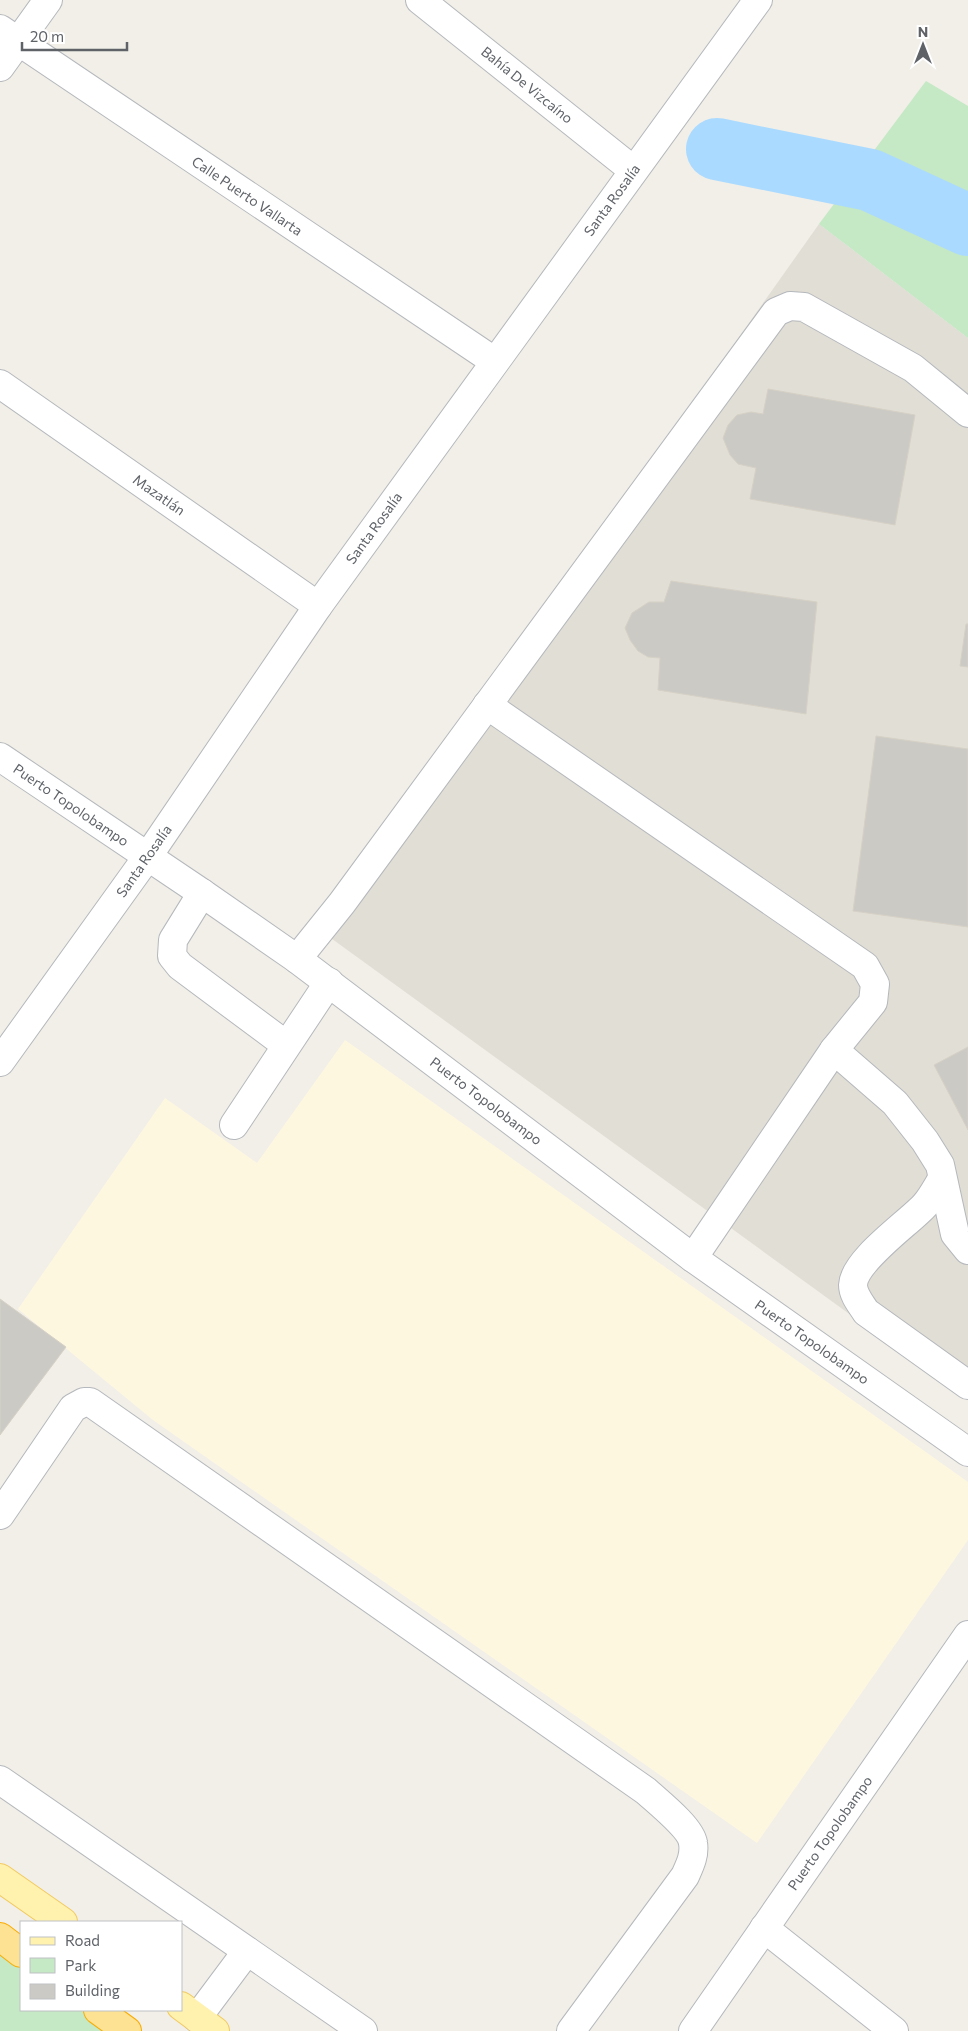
<svg xmlns="http://www.w3.org/2000/svg" width="968" height="2031" font-family="Commissioner,sans-serif">
	<rect width="100%" height="100%" fill="#f1efe8"/>
	<!-- commercial -->
	<polygon fill="#fef7e0" points="345,1040 968,1482 968,1540 757,1843 153,1420 18,1309 165,1098 257,1163"/>
	<!-- education -->
	<polygon fill="#e1ded6" points="819,224 968,338 968,1400 317,928 512,658"/>
	<!-- green -->
	<g fill="#c5e8c5">
		<polygon points="926,81 968,106 968,338 819,224"/>
		<polygon points="0,1948 21,1964 21,2010 81,2010 109,2031 0,2031"/>
	</g>
	<g fill="none" stroke-linecap="round" stroke-linejoin="round">
		<!-- river -->
		<polyline stroke="#aadaff" stroke-width="62" points="717,149 870,180 968,225"/>
	</g>
	<!-- building -->
	<g fill="#cccac5" stroke="#d6d1c6">
		<polygon points="768,389 915,415 895,525 750,499 756,468 738,464 730,455 723,438 728,425 737,415 751,412 763,414"/>
		<polygon points="671,581 817,602 806,714 658,690 660,658 648,657 638,651 630,640 625,628 632,613 649,602 664,602"/>
		<polygon points="966,624 968,624 968,667 960,666"/>
		<polygon points="876,736 968,749 968,927 853,911"/>
		<polygon points="968,1047 968,1130 934,1065"/>
		<polygon points="0,1299 66,1347 0,1435"/>
	</g>
	<g fill="none" stroke-linecap="round" stroke-linejoin="round">
		<!-- minor casing -->
		<g stroke="#b5b8bc" stroke-width="30">
			<g id="minor">
				<polyline points="420,0 633,170"/>
				<polyline points="0,29 494,361"/>
				<polyline points="0,67 48,0"/>
				<polyline points="0,384 318,606"/>
				<polyline points="487,705 865,966 875,984 873,1002 834,1050 693,1258"/>
				<polyline points="0,757 202,893 297,959 693,1258 968,1452"/>
				<polyline points="202,893 173,940 172,956 180,966 286,1045"/>
				<polyline points="297,959 342,903 776,312 790,306 804,307 913,368 968,413"/>
				<polyline points="834,1050 895,1103 925,1141 940,1165 955,1234 968,1250"/>
				<polyline points="0,1062 148,856 318,606 758,0"/>
				<polyline points="234,1125 329,982"/>
				<path d="M942,1179c-5,8 -10,18 -17,26 -15,17 -71,55 -72,80 0,10 8,19 13,27l102,73"/>
				<path d="M0,1515l73,-107 11,-6h6l556,389c12,11 45,37 47,52 2,12 -3,22 -8,33l-114,155"/>
				<polyline points="0,1780 363,2031"/>
				<polyline points="764,1928 894,2031"/>
				<polyline points="197,2018 247,1951"/>
				<polyline points="693,2031 968,1635"/>
			</g>
		</g>
		<!-- major casing -->
		<g stroke="#f2c960" stroke-width="30">
			<g id="major">
				<polyline points="0,1878 63,1922"/>
				<polyline points="181,2006 215,2031"/>
			</g>
		</g>
		<!-- highway casing -->
		<g stroke="#f9ab00" stroke-width="30">
			<g id="highway">
				<polyline points="0,1937 21,1953"/>
				<polyline points="98,2010 127,2031"/>
			</g>
		</g>
		<!-- minor -->
		<use href="#minor" stroke="#fff" stroke-width="28"/>
		<!-- major -->
		<use href="#major" stroke="#fff2af" stroke-width="28"/>
		<!-- highway -->
		<use href="#highway" stroke="#fde293" stroke-width="28"/>
	</g>
	<g text-anchor="middle" stroke-width="4" stroke-linejoin="round" paint-order="stroke">
		<!-- street labels -->
		<g font-size="14" fill="#5f6368" stroke="#fff">
			<text transform="translate(527 85) rotate(39)" y="5">Bahía De Vizcaíno</text>
			<text transform="translate(247 196) rotate(34)" y="5">Calle Puerto Vallarta</text>
			<text transform="translate(612 200) rotate(-54)" y="5">Santa Rosalía</text>
			<text transform="translate(159 495) rotate(35)" y="5">Mazatlán</text>
			<text transform="translate(374 528) rotate(-54)" y="5">Santa Rosalía</text>
			<text transform="translate(71 805) rotate(34)" y="5">Puerto Topolobampo</text>
			<text transform="translate(144 861) rotate(-55)" y="5">Santa Rosalía</text>
			<text transform="translate(486 1101) rotate(37)" y="5">Puerto Topolobampo</text>
			<text transform="translate(812 1342) rotate(35)" y="5">Puerto Topolobampo</text>
			<text transform="translate(830 1833) rotate(-55)" y="5">Puerto Topolobampo</text>
		</g>
	</g>
	<!-- legend -->
	<rect x="20" y="1921" width="162" height="90" fill="#ffffff" stroke="#bfc1c3"/>
	<rect x="30" y="1937" width="25" height="8" fill="#fff2af" stroke="#bfc1c3"/>
	<text x="65" y="1946" font-size="15" fill="#5f6368">Road</text>
	<rect x="30" y="1958" width="25" height="15" fill="#c5e8c5" stroke="#bfc1c3"/>
	<text x="65" y="1971" font-size="15" fill="#5f6368">Park</text>
	<rect x="30" y="1984" width="25" height="15" fill="#cccac5" stroke="#bfc1c3"/>
	<text x="65" y="1996" font-size="15" fill="#5f6368">Building</text>
	<!-- north arrow -->
	<g transform="translate(923 45)" stroke="#ffffff" stroke-width="4" paint-order="stroke">
	<path d="M0-4L9 19L0 12L-9 19Z" fill="#5f6368"/>
	<text y="-8" font-size="14" font-weight="bold" text-anchor="middle" fill="#5f6368">N</text>
	</g>
	<!-- scale -->
	<path d="M22 42v8h105v-8" fill="none" stroke="#5f6368" stroke-width="2.5"/>
	<text x="30" y="42" font-size="15" fill="#5f6368" stroke="#ffffff" stroke-width="4" paint-order="stroke">20 m</text>
</svg>
